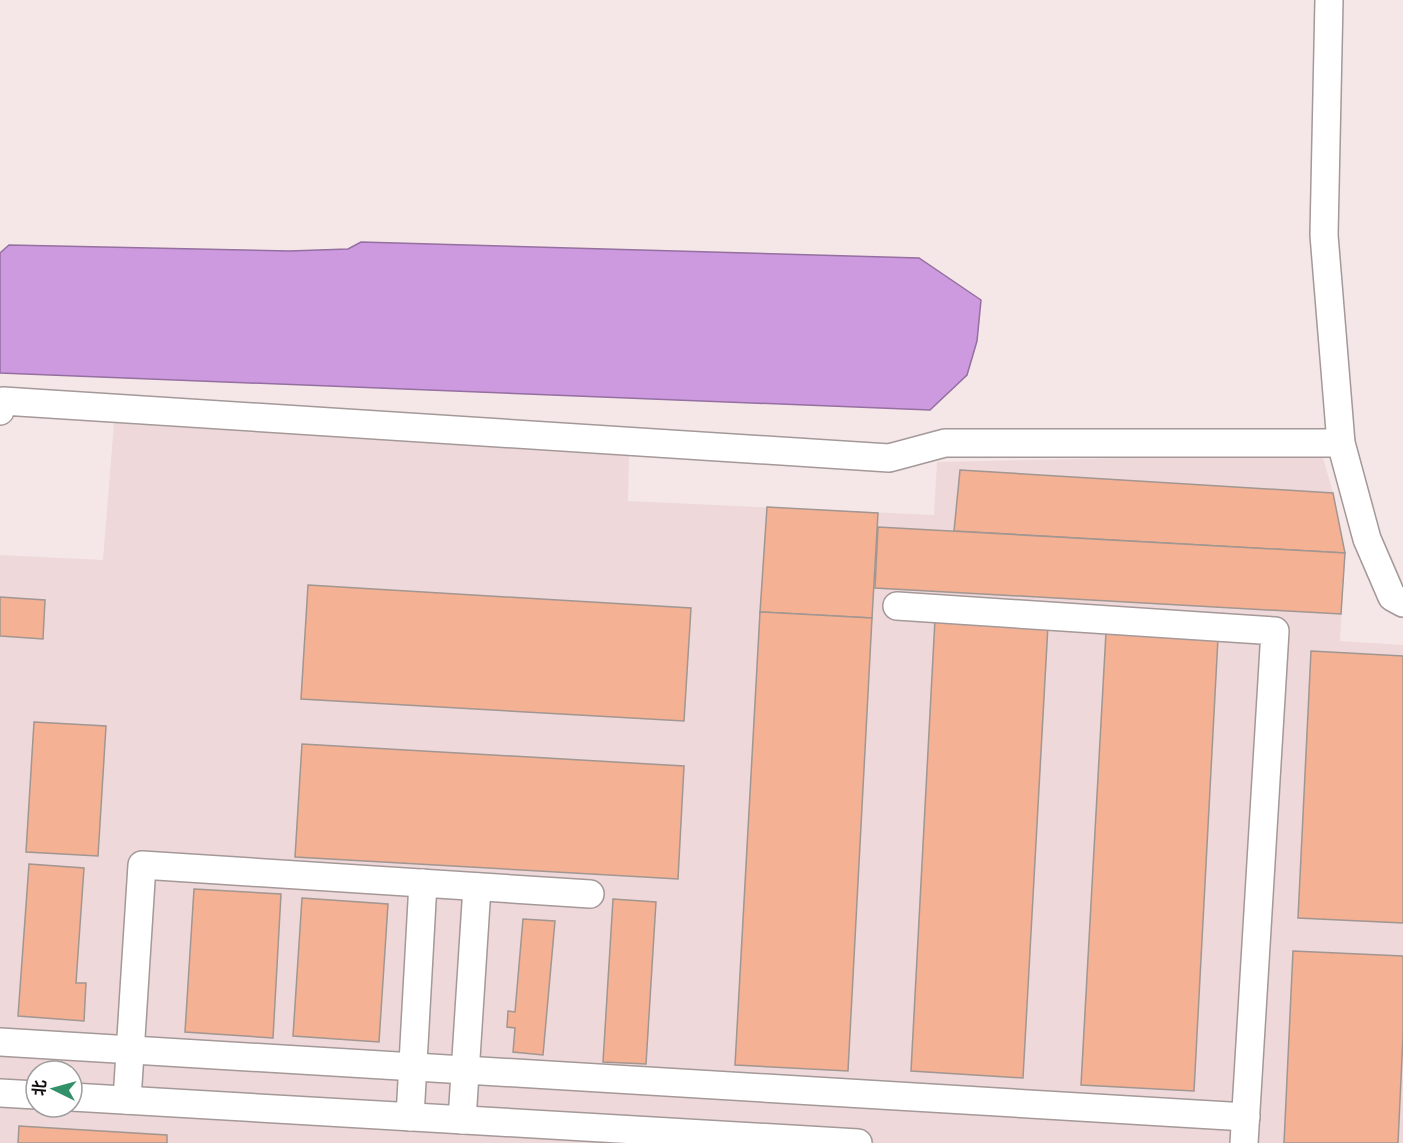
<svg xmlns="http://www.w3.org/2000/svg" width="1403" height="1143" font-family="'DM Sans','Noto Sans SC',sans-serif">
	<rect width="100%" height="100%" fill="#f5e7e7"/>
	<!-- built -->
	<path fill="#eed8d9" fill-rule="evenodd" d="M114,423l515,33 -1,45 306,14 3,-53 385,-8 11,39 12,60 -5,88 63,4v498h-1403v-588l103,5zM36,1071h36v36h-36z"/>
	<!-- water -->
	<polygon fill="#cd9adf" stroke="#946fa0" stroke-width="1.5" points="361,242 919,258 981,300 977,341 967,375 930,410 0,373 0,253 9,245 289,251 348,249"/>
	<!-- building -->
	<g fill="#f4b193" stroke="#a19691" stroke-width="1.5">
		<polygon points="960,470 1333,493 1345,553 954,531"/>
		<polygon points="767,507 878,513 872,618 760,612"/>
		<polygon points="878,527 1345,553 1341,614 875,588"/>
		<polygon points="308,585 691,608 684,721 301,699"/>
		<polygon points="0,597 45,600 43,639 0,636"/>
		<polygon points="760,612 872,618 848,1071 735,1065"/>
		<polygon points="935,619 1048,625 1023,1078 911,1071"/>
		<polygon points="1106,632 1218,638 1194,1091 1081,1085"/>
		<polygon points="1311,651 1403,656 1403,923 1298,918"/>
		<polygon points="34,722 106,726 98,856 26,852"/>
		<polygon points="302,744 684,766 678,879 295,857"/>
		<polygon points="29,864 84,868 76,983 86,983 84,1021 18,1016"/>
		<polygon points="194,889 281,894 273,1038 185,1032"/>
		<polygon points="302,898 388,904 379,1042 293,1036"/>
		<polygon points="613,899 656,902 646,1064 603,1062"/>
		<polygon points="523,919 555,921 543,1055 513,1052 515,1028 507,1027 508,1011 515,1012"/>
		<polygon points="1293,951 1403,956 1403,1036 1398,1143 1284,1143"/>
		<polygon points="19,1126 167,1135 167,1143 18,1143"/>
	</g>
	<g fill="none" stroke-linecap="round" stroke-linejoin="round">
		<!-- minor casing -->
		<g stroke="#a59898" stroke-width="30">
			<g id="minor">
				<polyline points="1329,0 1324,235 1341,443 1367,539 1392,597 1403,603"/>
				<polyline points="0,411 3,401 889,458 945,443 1341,443"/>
				<polyline points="897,606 1275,631 1244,1143"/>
				<polyline points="0,1042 1246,1117"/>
				<polyline points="0,1093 36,1095"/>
				<polyline points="72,1097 858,1143"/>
				<polyline points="127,1100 142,865 590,894"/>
				<polyline points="410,1117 423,883"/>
				<polyline points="462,1120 477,887"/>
			</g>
		</g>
		<!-- minor -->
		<use href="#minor" stroke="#fff" stroke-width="27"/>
	</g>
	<!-- north arrow -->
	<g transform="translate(54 1089) rotate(275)"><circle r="28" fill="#ffffff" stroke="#9f9d9e" stroke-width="1.5"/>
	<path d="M0-4.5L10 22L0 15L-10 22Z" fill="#33916a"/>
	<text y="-9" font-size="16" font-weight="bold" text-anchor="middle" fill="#100b0c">北</text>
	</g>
</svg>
